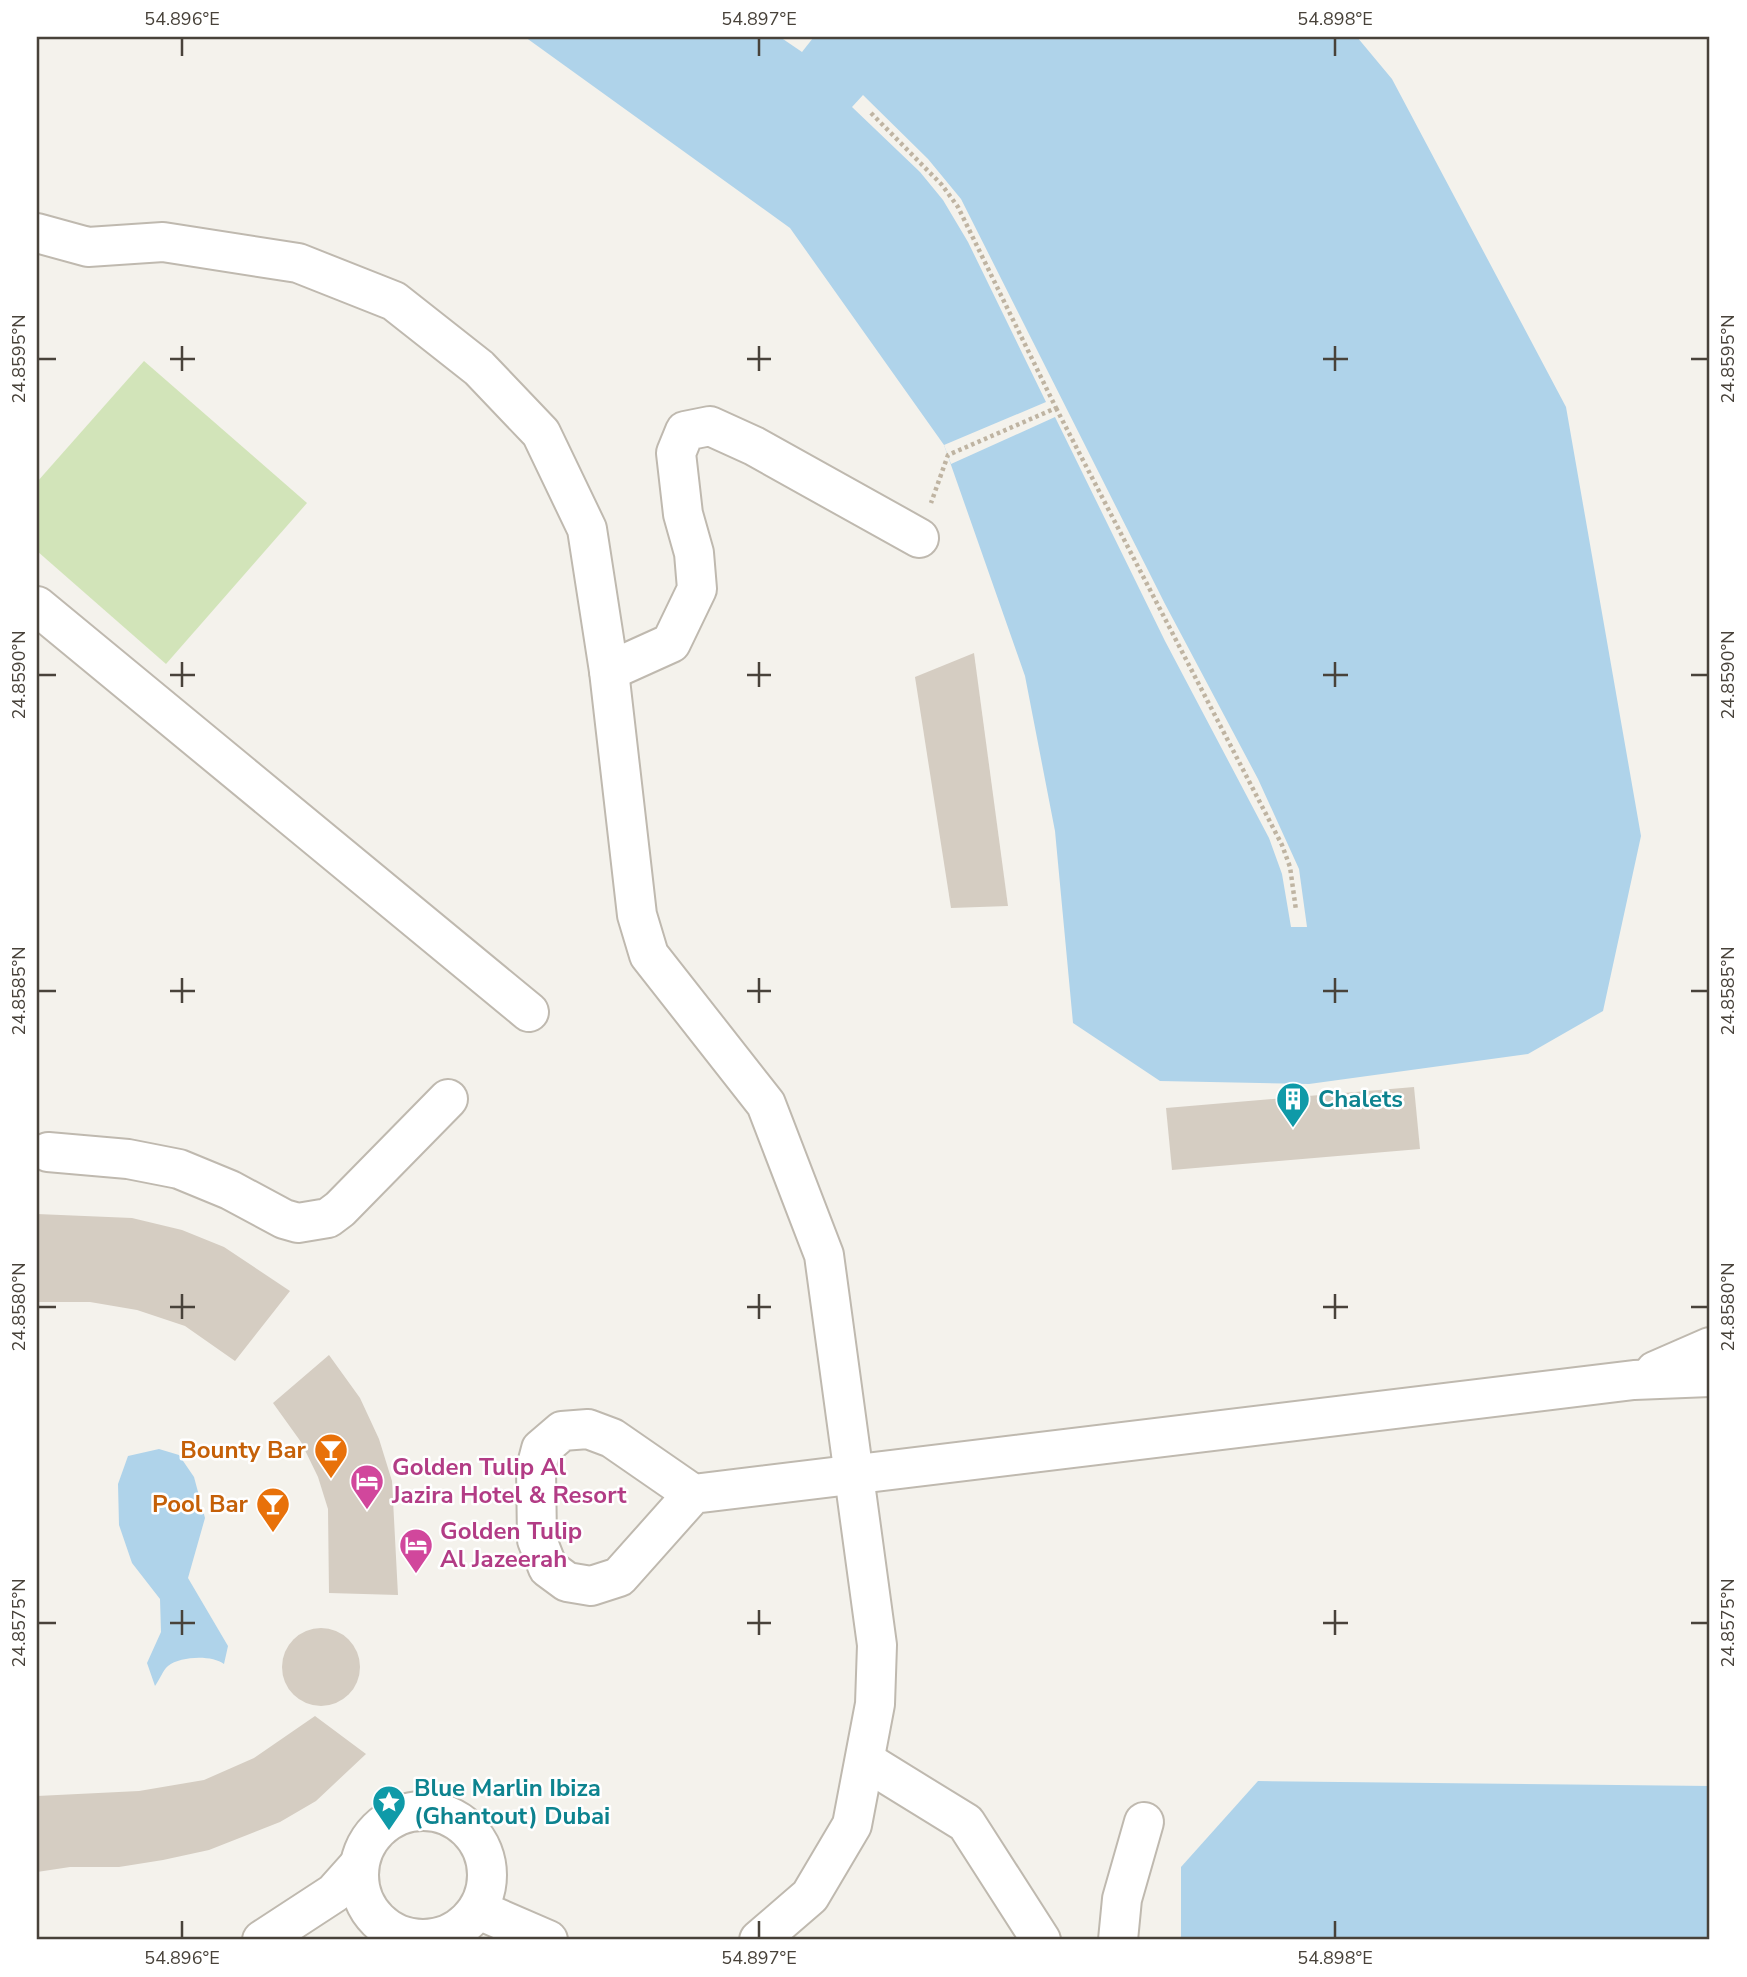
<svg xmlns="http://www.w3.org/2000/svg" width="1747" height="1977" font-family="'Nunito Sans',sans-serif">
	<rect width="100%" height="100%" fill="#f4f2ec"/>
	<!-- green -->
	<polygon fill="#d2e4b9" points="144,361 307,503 166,664 37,551 37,482"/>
	<!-- water -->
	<g fill="#afd3ea">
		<polygon points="525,37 1357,37 1392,79 1566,407 1641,836 1603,1011 1528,1054 1309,1084 1160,1081 1073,1023 1055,831 1025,676 944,445 790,228"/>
		<path d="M159,1449l20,6 15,22 11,41 -17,60 40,68 -4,18c-12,-9 -43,-8 -56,2 -5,4 -9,15 -13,20l-8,-23 14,-31 -1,-33 -28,-36 -13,-38 -1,-41 10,-28z"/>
		<polygon points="1258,1781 1710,1786 1710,1940 1181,1940 1181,1867"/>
	</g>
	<!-- pier -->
	<g fill="#f4f2ec">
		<polygon points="780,37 811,37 813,38 802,52"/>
		<polygon points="863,95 928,159 961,199 1165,604 1258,779 1299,869 1307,927 1291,927 1282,874 1269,838 1165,641 1055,417 951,464 944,445 1046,402 968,242 943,200 920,172 852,107"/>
	</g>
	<!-- building -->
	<g fill="#d5cdc2">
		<polygon points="974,653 1008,906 951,908 915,677"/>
		<polygon points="1414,1087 1420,1149 1172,1170 1166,1108"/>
		<polygon points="37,1214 132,1218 182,1230 224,1247 290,1291 235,1361 185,1326 137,1310 90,1302 37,1302"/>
		<polygon points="329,1355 360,1398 379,1439 392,1481 398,1595 329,1593 328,1509 318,1477 301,1442 273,1403"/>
		<circle cx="321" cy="1667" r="39"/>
		<polygon points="315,1716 366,1754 316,1801 280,1822 209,1850 163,1860 119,1867 70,1867 37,1872 37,1796 139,1791 204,1780 254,1758"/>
	</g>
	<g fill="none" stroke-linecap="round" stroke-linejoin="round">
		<!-- minor casing -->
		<g stroke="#bfb9af" stroke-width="42">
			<g id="minor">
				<polyline points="37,233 88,247 163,242 298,263 394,301 479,368 541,433 587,529 609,671 637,915 649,955 766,1104 824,1255 877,1645 875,1704 852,1825 810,1896 759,1940"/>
				<polyline points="37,606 529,1012"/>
				<polyline points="609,671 671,643 697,589 694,553 683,514 676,453 685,431 710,426 754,446 919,538"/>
				<polyline points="48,1152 128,1159 179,1169 230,1190 284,1219 298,1223 328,1218 340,1209 448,1099"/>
				<polyline points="1655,1371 1710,1347"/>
				<polyline points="693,1494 619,1577 591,1586 567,1582 548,1568 537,1540 536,1468 541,1449 562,1431 588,1429 612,1438 693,1494 1634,1380 1710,1377"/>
				<polyline points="867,1762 966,1823 1041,1940"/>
				<circle cx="423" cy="1875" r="64"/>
				<polyline points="479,1910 548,1940"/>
				<polyline points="262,1940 334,1893 359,1865"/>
				<polyline points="1118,1940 1122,1899 1144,1822"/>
			</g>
		</g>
		<!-- path -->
		<g stroke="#bfb4a2" stroke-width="4.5" stroke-dasharray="3.5 3.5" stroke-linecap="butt">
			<polyline points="871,113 942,185 958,207 1056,408 948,455 931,503"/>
			<polyline points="1056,408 1282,845 1290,867 1296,910"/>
		</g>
		<!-- minor -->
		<use href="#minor" stroke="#fff" stroke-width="38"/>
	</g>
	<!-- ticks -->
	<path fill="none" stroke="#48423a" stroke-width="2.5" d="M182,38v18M759,38v18M1335,38v18M182,346v25M759,346v25M1335,346v25M38,359h18M170,359h25M747,359h24M1323,359h25M1691,359h17M182,662v25M759,662v25M1335,662v25M38,675h18M170,675h25M747,675h24M1323,675h25M1691,675h17M182,978v25M759,978v25M1335,978v25M38,991h18M170,991h25M747,991h24M1323,991h25M1691,991h17M182,1294v25M759,1294v25M1335,1294v25M38,1307h18M170,1307h25M747,1307h24M1323,1307h25M1691,1307h17M182,1610v25M759,1610v25M1335,1610v25M38,1623h18M170,1623h25M747,1623h24M1323,1623h25M1691,1623h17M182,1921v17M759,1921v17M1335,1921v17"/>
	<!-- icons -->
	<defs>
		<g id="building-pin" transform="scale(1.75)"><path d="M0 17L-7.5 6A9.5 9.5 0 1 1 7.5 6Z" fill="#0f9aa8" stroke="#fff"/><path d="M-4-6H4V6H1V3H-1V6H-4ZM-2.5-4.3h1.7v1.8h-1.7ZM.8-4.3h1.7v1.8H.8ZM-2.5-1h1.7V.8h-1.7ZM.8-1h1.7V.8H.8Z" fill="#fff"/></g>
		<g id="bar-pin" transform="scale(1.75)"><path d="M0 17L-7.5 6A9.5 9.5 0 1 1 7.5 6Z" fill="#e8710a" stroke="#fff"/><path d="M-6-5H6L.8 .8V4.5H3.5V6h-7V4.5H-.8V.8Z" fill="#fff"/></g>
		<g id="hotel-pin" transform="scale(1.75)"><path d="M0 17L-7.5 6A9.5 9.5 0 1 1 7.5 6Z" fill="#d1479c" stroke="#fff"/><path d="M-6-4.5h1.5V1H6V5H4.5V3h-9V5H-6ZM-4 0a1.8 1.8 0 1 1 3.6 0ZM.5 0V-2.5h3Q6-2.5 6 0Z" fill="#fff"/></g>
		<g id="sight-pin" transform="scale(1.75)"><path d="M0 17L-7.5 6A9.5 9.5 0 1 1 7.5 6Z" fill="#0f9aa8" stroke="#fff"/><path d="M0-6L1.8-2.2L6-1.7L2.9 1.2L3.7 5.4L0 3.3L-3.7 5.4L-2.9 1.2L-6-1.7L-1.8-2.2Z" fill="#fff"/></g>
	</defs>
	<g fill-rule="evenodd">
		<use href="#building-pin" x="1293" y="1099"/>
		<use href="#bar-pin" x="331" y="1450"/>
		<use href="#hotel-pin" x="367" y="1481"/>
		<use href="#bar-pin" x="273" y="1504"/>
		<use href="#hotel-pin" x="416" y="1545"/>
		<use href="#sight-pin" x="389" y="1802"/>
	</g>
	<g text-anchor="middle" stroke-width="5" stroke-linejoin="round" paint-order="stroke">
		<!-- culture labels -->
		<g font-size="24" font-weight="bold" fill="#0d838f" stroke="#fff" text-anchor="start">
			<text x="1318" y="1107">Chalets</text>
			<text x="414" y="1796">Blue Marlin Ibiza<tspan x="414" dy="28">(Ghantout) Dubai</tspan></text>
		</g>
		<!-- food labels -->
		<g font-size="24" font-weight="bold" fill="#c56008" stroke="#fff" text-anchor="end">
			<text x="306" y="1458">Bounty Bar</text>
			<text x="248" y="1512">Pool Bar</text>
		</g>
		<!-- hotel labels -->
		<g font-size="24" font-weight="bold" fill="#b23c85" stroke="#fff" text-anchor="start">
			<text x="392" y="1475">Golden Tulip Al<tspan x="392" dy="28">Jazira Hotel &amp; Resort</tspan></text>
			<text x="440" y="1539">Golden Tulip<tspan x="440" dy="28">Al Jazeerah</tspan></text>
		</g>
	</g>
	<!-- border -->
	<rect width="1747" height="1977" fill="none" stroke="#ffffff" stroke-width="77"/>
	<rect x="38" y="38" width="1670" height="1900" fill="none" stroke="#48423a" stroke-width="2.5"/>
	<g font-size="18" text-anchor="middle" fill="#48423a">
		<text x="182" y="25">54.896°E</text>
		<text x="759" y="25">54.897°E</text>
		<text x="1335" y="25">54.898°E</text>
		<text transform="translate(19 359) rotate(-90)" y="6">24.8595°N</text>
		<text transform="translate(1728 359) rotate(-90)" y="6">24.8595°N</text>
		<text transform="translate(19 675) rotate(-90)" y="6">24.8590°N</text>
		<text transform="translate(1728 675) rotate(-90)" y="6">24.8590°N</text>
		<text transform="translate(19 991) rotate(-90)" y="6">24.8585°N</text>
		<text transform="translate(1728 991) rotate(-90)" y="6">24.8585°N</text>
		<text transform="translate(19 1307) rotate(-90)" y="6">24.8580°N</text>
		<text transform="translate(1728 1307) rotate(-90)" y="6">24.8580°N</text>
		<text transform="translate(19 1623) rotate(-90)" y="6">24.8575°N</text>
		<text transform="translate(1728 1623) rotate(-90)" y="6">24.8575°N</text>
		<text x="182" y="1964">54.896°E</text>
		<text x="759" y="1964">54.897°E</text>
		<text x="1335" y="1964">54.898°E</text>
	</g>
</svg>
